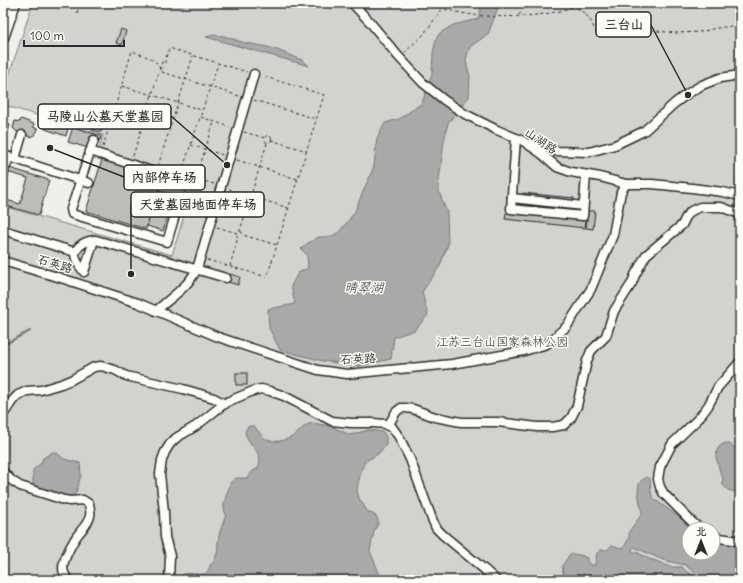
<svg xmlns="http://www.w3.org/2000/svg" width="743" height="583" font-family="Delius,'LXGW WenKai TC',sans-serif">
	<rect width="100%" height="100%" fill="#f0efeb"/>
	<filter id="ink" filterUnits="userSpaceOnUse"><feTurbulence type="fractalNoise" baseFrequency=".025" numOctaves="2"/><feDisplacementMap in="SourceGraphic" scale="8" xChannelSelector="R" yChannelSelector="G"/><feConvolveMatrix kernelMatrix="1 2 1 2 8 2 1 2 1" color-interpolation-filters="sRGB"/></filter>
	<g filter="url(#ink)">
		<!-- green -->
		<path fill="#d3d2cf" stroke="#7f7e7d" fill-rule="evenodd" d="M33,3h707v577h-737v-374l169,49 23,-75 -96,-30 4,-15 -100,-30v-12zM689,529h24v24h-24z"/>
		<!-- water -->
		<g fill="#aaa9a7" stroke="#777775" fill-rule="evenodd">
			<polygon points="482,3 500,3 488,34 470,47 466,59 467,66 470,76 469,97 448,123 444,141 438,189 447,213 448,244 440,266 422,292 428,315 415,330 394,337 391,359 359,366 323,361 280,350 269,328 268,309 295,304 291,286 298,273 308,268 307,255 301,249 308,243 319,237 331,237 340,231 354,213 374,166 377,139 385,123 399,119 422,103 432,74 433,53 436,39 440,33 453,25 478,19"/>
			<polygon points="214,35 224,36 245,43 263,46 275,49 304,61 309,66 206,37"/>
			<path d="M314,423l19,4 17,8 19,-5 14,2 3,5v8l-8,9 -12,7 -3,4 -5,18 -1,8 2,7 8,13 9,5 2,4v4l-4,7 -4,20 12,29h-205c7,-14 25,0 31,-9 1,-1 2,-4 2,-6 2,-1 3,-2 4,-4 5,-8 3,-17 5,-25 1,-7 5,-14 7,-21l-2,-6v-7l7,-20 5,-4h11l6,-7 4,-2 2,-3 1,-6 -1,-5 -12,-17 -2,-5 1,-4 3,-3h5c3,3 5,7 8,10 8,9 24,5 33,-1 8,-6 7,-10 19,-12z"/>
			<polygon points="725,443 729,444 740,451 740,493 728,490 722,484 723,478 720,472 716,457 717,450 720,446"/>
			<polygon points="53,452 57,453 64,459 80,463 81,475 76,493 72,496 63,495 35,486 33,484 33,470 41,463 43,458"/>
			<path d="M647,477l3,2 1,13 1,4 3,4 23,16 14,13h-3v24h24v-10h10l17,3v22l-7,5 -6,7h-163l-2,-14 8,-12c6,0 12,1 17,4v4l4,3h4l2,-12 3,-3h7l5,-5 9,3 3,-1 5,-9v-5l1,-3 12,-16c0,-8 -8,-25 -1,-33 2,-2 4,-2 6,-4zM634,547l29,13 22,5 13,10 -2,1 -9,-4 -5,-5h-12l-14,-6 -7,-2 -12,-7h-4l-1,-3z"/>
		</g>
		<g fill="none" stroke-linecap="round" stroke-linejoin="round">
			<!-- stream -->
			<polyline stroke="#777775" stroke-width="2" points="3,345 30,331"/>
		</g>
		<!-- building -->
		<g fill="#bdbcb8" stroke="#2b2b2b">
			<polygon points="121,29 126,31 122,45 116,43"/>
			<polygon points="21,119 34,124 33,127 38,129 35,135 29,137 26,133 23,132 17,132 13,128 15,121 20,122"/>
			<polygon points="48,122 68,129 66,136 45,129"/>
			<polygon points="94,122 103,124 101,132 92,130"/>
			<polygon points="6,124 10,125 4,143 3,142 3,130"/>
			<polygon points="73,127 101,136 100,140 91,137 88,148 68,142"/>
			<polygon points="102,160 162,178 146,229 86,211"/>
			<polygon points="3,166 49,180 39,215 3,205 3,199 20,204 28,178 3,171"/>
			<polygon points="523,193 574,198 574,203 522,198"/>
			<polygon points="157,195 173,200 163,231 147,226"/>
			<polygon points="519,203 578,209 578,214 518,209"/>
			<polygon points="588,211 595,211 593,229 586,228"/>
			<polygon points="506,213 586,221 585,228 505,219"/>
			<polygon points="230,274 240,277 238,285 228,282"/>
			<rect x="236" y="373" width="11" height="12"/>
		</g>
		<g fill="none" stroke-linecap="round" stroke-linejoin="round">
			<!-- minor casing -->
			<g stroke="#2b2b2b" stroke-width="11">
				<g id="minor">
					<polyline points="352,3 369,21 398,56 423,83 444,100 465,114 497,130 523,141 542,154 557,167 571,172 600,177 626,184 652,184 692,188 723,192 740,196"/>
					<polyline points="516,138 511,209 583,216 586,175"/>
					<polyline points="531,143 556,151 589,152 615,145 644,131 675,103 687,94 702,85 720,78 740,75"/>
					<polyline points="90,151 167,176 168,177 164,188 180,193 181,195 167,242 72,214 71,209 94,140"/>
					<polyline points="3,155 89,183"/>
					<polyline points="15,159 22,135"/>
					<polyline points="6,166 9,157"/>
					<polyline points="3,177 4,172"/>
					<polyline points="512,198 583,206"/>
					<path d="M3,230l72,22c5,-9 12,-11 21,-12l130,38"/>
					<path d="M75,252c0,9 4,13 9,20l10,-32"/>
					<polyline points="3,261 61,278 138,303 218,337 318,370 347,374 452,364 524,351 547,344 567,326 591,289 613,235 621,192 626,184"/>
					<path d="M156,311c14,-13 32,-24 41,-42l57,-195"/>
					<polyline points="3,415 13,400 18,395 27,391 41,390 61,384 71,380 94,367 101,366 115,370 126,376 183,389 214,398 225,404"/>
					<polyline points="388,426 396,412 401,408 406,408 413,409 435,417 461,422 498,422 537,427 552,427 564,425 571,418 577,406 587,361 591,351 606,336 614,311 632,283 635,275 646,255 682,225 686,217 691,211 700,207 721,207 740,214"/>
					<path d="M3,472l8,8 9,6 44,14 6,1 13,-1 6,4c1,4 2,8 1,12 -1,6 -6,11 -10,16 -6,7 -17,27 -17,36 0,4 3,9 5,12"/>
					<polyline points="700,529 692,522 664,494 660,487 658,479 660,467 672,444 699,418 708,406 718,387 740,362"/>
					<polyline points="713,537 740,541"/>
					<polyline points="169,580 170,556 165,537 164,512 160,474 162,460 165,452 170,444 176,438 196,426 220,407 227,402 253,391 261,389 270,391 284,396 332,421 351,423 373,423 386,424 392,427 399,437 410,459 432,519 436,528 443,535 485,570 496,580"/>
				</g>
			</g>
			<!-- major casing -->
			<g stroke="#2b2b2b" stroke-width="13">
				<polyline id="major" points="3,38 15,3"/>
			</g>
			<!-- path -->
			<g stroke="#2b2b2b" stroke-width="1" stroke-dasharray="3 3" stroke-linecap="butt">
				<path d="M428,3c12,6 32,10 45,12 26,3 84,3 106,-12"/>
				<path d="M573,3c3,5 8,7 12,11 6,5 9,15 13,22l14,-1 28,-6 35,4 25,-1 17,-4 23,-3"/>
				<polyline points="77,13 80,3"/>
				<polyline points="519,15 528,3"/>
				<polyline points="404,53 423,35 443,8"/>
				<polyline points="122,86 202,110"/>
				<polyline points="239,96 162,72 169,48 247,72"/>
				<polyline points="254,100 316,119"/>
				<polyline points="201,117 230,127"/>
				<polyline points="244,132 265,138"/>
				<circle cx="268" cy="139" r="3.5"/>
				<polyline points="271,140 307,151"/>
				<polyline points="191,145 223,155"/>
				<polyline points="103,147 132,51 150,58 157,63 162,72"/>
				<polyline points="133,156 163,59"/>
				<polyline points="237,160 297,179"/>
				<polyline points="158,166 193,56"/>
				<polyline points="174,172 181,174"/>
				<polyline points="196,178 214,122"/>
				<polyline points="214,184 181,174 218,64"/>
				<polyline points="229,189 288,208"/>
				<polyline points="217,227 237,233 238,231 240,231 267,143"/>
				<polyline points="241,231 243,235 277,245"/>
				<polyline points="207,260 267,277 324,95 262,76"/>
				<polyline points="230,266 238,237 237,236 236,234"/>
			</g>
			<!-- minor -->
			<use href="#minor" stroke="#fdfcf7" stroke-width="8"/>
			<!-- major -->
			<use href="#major" stroke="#fdfcf7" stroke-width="10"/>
		</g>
	</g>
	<g text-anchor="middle" stroke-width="3" stroke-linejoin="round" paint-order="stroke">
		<!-- street labels -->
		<g font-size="12" fill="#2b2b2b" stroke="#fdfcf7">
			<text transform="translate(541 141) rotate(34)" y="4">山湖路</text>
			<text transform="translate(55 264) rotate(17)" y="4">石英路</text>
			<text transform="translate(358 359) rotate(-2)" y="4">石英路</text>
		</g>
		<!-- park labels -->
		<g font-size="12" fill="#555554" stroke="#fdfcf7">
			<text x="502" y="346">江苏三台山国家森林公园</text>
		</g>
		<!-- water labels -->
		<g font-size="13" font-style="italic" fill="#575756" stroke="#fdfcf7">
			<text x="364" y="292">晴翠湖</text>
		</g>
	</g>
	<!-- callouts -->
	<path fill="none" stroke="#2b2b2b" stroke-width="1.5" d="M688 95L651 25M227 165L171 116M50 148L124 177M131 274L131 205"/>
	<g fill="#2b2b2b" stroke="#fdfcf7" stroke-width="1.5">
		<circle cx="688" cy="95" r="4"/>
		<circle cx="227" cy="165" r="4"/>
		<circle cx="50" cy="148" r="4"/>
		<circle cx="131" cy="274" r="4"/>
	</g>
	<g fill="#fdfcf7" stroke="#2b2b2b" stroke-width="1.5">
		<rect x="596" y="12" width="55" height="25" rx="4"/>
		<rect x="38" y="104" width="133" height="25" rx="4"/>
		<rect x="124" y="165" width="81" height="25" rx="4"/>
		<rect x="131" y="192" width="133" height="25" rx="4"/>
	</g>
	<g font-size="13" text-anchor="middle" font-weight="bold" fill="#2b2b2b">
		<text x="624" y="29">三台山</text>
		<text x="105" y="121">马陵山公墓天堂墓园</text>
		<text x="164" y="182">内部停车场</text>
		<text x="198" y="209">天堂墓园地面停车场</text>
	</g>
	<!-- margin -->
	<rect width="743" height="583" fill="none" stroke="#fdfcf7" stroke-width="16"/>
	<rect x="8" y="8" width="727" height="567" fill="none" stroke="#2b2b2b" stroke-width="1.5" filter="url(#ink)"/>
	<!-- north arrow -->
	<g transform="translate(701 541)"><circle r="19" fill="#fdfcf7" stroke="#a9a8a5"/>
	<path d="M0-3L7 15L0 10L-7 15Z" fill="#2b2b2b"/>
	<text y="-6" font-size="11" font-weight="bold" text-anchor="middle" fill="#2b2b2b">北</text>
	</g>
	<!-- scale -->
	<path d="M24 40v6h100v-6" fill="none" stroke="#2b2b2b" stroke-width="2"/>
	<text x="30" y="40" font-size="12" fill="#2b2b2b" stroke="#fdfcf7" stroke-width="3" paint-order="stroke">100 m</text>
</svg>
